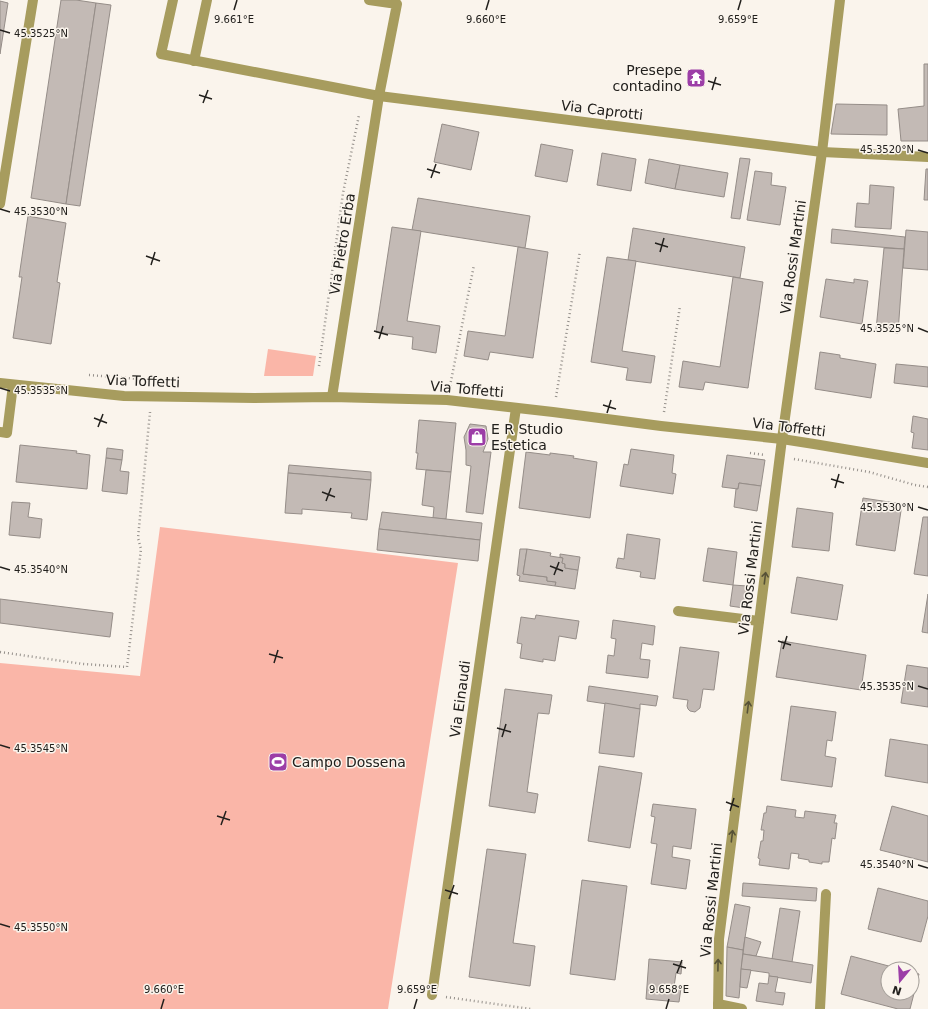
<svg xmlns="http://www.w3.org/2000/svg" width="928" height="1009" font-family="'DejaVu Sans',sans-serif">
	<rect width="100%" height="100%" fill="#faf4ec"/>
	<!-- green -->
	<g fill="#fab6a8">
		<polygon points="268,349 316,356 313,376 264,376"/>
		<polygon points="160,527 458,563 388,1009 0,1009 0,663 140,676"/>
	</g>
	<!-- building -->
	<g fill="#c3bab5" stroke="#958d88">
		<polygon points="61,0 76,0 96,3 66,204 31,198"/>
		<polygon points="0,1 8,3 0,54"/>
		<polygon points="96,3 111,5 80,206 66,204"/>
		<polygon points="924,64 928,64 928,141 901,141 898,109 924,106"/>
		<polygon points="836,104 887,105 887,135 831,134"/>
		<polygon points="442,124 479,132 471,170 434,162"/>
		<polygon points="541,144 573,150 567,182 535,176"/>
		<polygon points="602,153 636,159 631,191 597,185"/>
		<polygon points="740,158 750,159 740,219 731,218"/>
		<polygon points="649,159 680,165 675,189 645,183"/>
		<polygon points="680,165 728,173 724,197 675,189"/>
		<polygon points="926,169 928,169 928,200 924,200"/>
		<polygon points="755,171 772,173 771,185 786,187 780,225 747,220"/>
		<polygon points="870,185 894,187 891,229 855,227 857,203 869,204"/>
		<polygon points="418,198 530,216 525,248 412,230"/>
		<polygon points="28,216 66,223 57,282 60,283 51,344 13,338 22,277 19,277"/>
		<polygon points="392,227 421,231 407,321 440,326 436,353 412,349 413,337 376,332"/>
		<polygon points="633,228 745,247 740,278 628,260"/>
		<polygon points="832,229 905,237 904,249 831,243"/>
		<polygon points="906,230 928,232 928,270 903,268"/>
		<polygon points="518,247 548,252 533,358 490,352 488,360 464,356 468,331 505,336"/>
		<polygon points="884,248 904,249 898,333 876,330"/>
		<polygon points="607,257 636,261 622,351 655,356 651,383 626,380 628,368 591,362"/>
		<polygon points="733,277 763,282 748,388 705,382 703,390 679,387 683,361 720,367"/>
		<polygon points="826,279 854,283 854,279 868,281 862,324 820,317"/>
		<polygon points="820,352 840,355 840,358 876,364 871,398 815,389"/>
		<polygon points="896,364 928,367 928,387 894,383"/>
		<polygon points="913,416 928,419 928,450 912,448 914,433 911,432"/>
		<polygon points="419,420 456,423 451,472 416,469 418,453 416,453"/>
		<polygon points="470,424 486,426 488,439 483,452 491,452 483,514 466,512 471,466 466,465 466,450 464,437"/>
		<polygon points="20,445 77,451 76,453 90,455 87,489 16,482"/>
		<polygon points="107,448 123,450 122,460 106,458"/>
		<polygon points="631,449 674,455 672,473 676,474 673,494 620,486 624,464 628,465"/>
		<polygon points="526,452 550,455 550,453 574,456 573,458 597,462 590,518 519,508"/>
		<polygon points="727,455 765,460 761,486 739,483 738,489 722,487"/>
		<polygon points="106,458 122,460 120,471 129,472 127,494 102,491"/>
		<polygon points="289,465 371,472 371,480 288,473"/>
		<polygon points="426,470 451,472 446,519 433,518 434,507 422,505"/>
		<polygon points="288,473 371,480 367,520 351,518 352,513 302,509 302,514 285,513"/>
		<polygon points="739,483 761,486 757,511 734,507 736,489 738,489"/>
		<polygon points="863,498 902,504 895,551 856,545"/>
		<polygon points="12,502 30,503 28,517 42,519 40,538 9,535"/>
		<polygon points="797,508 833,513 829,551 792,547"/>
		<polygon points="382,512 482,523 480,540 379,529"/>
		<polygon points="923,517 928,517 928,576 914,574"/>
		<polygon points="379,529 480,540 478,561 377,550"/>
		<polygon points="627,534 660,539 655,579 640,577 641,572 616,568 618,558 624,559"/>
		<polygon points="708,548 737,552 733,585 703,581"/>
		<polygon points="520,549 527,549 523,574 547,577 547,581 556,582 555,586 519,581 520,576 517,575"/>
		<polygon points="527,549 551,553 550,556 563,558 562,563 565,564 565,568 578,570 575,589 555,586 556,582 547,581 547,577 523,574"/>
		<polygon points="560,554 580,557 578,570 565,568 565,564 562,563 563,558 560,557"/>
		<polygon points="797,577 843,585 837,620 791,613"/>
		<polygon points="733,585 747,586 744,608 730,606"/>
		<polygon points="928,594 928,633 922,632"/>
		<polygon points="0,599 113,613 110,637 0,623"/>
		<polygon points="536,615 579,621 576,639 559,636 555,661 543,659 543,662 520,658 522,644 517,643 521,617 535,619"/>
		<polygon points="613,620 655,626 653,645 642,643 640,659 650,660 648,678 606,673 608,655 614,656 616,639 611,638"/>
		<polygon points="782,641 866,655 861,690 776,677"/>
		<polygon points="680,647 719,652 714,690 703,689 700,708 695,712 690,711 688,709 687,706 688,700 673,698"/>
		<polygon points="907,665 928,668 928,707 901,703"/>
		<polygon points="589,686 658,696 656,706 640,704 640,709 587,701"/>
		<polygon points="505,689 552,695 549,714 538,713 527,792 538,794 535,813 489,806"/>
		<polygon points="605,703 640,709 634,757 599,753"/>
		<polygon points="791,706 836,712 832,741 827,740 825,756 836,758 832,787 781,780"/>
		<polygon points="890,739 928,745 928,783 885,776"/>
		<polygon points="599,766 642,773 630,848 588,841"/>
		<polygon points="653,804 696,809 691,849 673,846 672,857 690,860 686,889 651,884 657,844 651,843 655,817 651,816"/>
		<polygon points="767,806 796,810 795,817 804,818 805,811 836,815 834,823 837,823 835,839 832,838 829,862 822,862 822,864 809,862 809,860 798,858 799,854 791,853 789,869 759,865 760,859 758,858 761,841 763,841 764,830 761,830 764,813 766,813"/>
		<polygon points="892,806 928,816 928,862 880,850"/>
		<polygon points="487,849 526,854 513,943 535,946 530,986 469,977"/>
		<polygon points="582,880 627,886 615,980 570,974"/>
		<polygon points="743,883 817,888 816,901 742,896"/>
		<polygon points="878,888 928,901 928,916 921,942 868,929"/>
		<polygon points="735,904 750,907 743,950 727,947"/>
		<polygon points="780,908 800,911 792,962 772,959"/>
		<polygon points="745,937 761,942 756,956 743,954"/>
		<polygon points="727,947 743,950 739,998 726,996"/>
		<polygon points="743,954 813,965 811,983 769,976 769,973 741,969"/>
		<polygon points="851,956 900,969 888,969 888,993 912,993 912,972 919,974 910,1009 898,1009 841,994"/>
		<polygon points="649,959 682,962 681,974 676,973 674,987 681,988 679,1002 646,999"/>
		<polygon points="741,969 751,970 747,988 740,987"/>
		<polygon points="769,976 778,977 775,992 785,993 783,1005 756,1001 759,983 768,984"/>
	</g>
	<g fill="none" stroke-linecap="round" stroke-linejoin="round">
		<!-- path -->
		<g stroke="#95908b" stroke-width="2.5" stroke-dasharray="1 3" stroke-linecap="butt">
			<polyline points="319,366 343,193 359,115"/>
			<polyline points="89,375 140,379"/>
			<polyline points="450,386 474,265"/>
			<polyline points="556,397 580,251"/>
			<polyline points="664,412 680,306"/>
			<polyline points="750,453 765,455"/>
			<polyline points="794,459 869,472 915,485 928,487"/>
			<polyline points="0,652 83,664 127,667 141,549 138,538 150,412"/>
			<polyline points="446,997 531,1009"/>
		</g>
		<!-- minor -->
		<g stroke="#a79c5e" stroke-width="10">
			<polyline points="173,0 161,54 379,96 822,152 928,157"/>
			<polyline points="194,61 207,0"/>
			<polyline points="0,204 33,0"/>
			<polyline points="0,383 124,396 254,398 332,397 447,400 553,412 661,426 782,439 814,444 928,463"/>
			<polyline points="332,397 379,96 397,4 369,0"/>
			<polyline points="0,432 7,433 13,385"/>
			<polyline points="678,611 759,621"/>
			<polyline points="432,995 516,408"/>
			<polyline points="718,1004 742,1009"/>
			<polyline points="718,1009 719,939 782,439 822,152 840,0"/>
			<polyline points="820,1009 826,894"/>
		</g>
	</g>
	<!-- one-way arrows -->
	<defs><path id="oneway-shaft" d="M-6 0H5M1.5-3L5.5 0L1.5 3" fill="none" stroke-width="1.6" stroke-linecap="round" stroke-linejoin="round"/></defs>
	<g stroke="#575237">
		<use href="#oneway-shaft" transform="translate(765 578) rotate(-83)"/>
		<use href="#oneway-shaft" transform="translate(748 707) rotate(-83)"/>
		<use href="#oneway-shaft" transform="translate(732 836) rotate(-83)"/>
		<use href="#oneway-shaft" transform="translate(718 965) rotate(-89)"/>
	</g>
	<!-- ticks -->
	<path fill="none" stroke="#22201d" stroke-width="1.5" d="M234,10l3,-10M486,10l3,-10M738,10l3,-10M0,30l10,3M708,81l13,4M712,90l4,-13M199,95l13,4M203,103l5,-13M918,150l10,3M427,169l13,4M431,178l5,-14M0,209l10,3M655,243l13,4M660,252l4,-14M146,256l14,5M151,265l4,-13M918,328l10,4M374,331l14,4M379,339l4,-13M0,388l10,3M603,405l13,4M607,413l4,-13M94,418l13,5M98,427l5,-13M831,479l13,4M835,488l4,-14M322,492l13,5M326,501l5,-13M918,507l10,3M550,566l13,5M0,567l10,3M554,575l5,-13M778,641l13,4M783,649l4,-13M269,654l14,4M274,663l4,-13M918,686l10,3M497,728l14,4M502,737l4,-13M0,745l10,3M726,802l13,5M730,811l4,-13M217,816l13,4M221,825l5,-14M918,865l10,3M445,890l13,4M449,899l5,-14M0,924l10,3M673,964l13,4M677,973l5,-13M161,1009l3,-10M414,1009l3,-10M666,1009l3,-10"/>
	<!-- icons -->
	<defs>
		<g id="temple-square" transform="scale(1)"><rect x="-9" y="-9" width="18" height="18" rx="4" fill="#9c3ea7" stroke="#faf4ec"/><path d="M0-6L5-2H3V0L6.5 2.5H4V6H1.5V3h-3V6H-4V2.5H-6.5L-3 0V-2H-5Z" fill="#fff"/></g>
		<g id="shop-square" transform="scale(1)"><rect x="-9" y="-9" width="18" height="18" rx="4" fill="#9c3ea7" stroke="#faf4ec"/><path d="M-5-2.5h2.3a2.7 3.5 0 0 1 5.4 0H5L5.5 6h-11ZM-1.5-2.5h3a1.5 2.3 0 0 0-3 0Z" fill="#fff"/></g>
		<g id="stadium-square" transform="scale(1)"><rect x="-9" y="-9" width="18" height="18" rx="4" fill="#9c3ea7" stroke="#faf4ec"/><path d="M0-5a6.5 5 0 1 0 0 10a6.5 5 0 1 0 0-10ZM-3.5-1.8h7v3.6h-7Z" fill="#fff"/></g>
	</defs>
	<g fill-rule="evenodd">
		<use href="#temple-square" x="696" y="78"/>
		<use href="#shop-square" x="477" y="437"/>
		<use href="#stadium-square" x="278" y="762"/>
	</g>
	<g text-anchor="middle" stroke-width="3" stroke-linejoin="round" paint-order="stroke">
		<!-- poi labels -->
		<g font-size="14" fill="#22201d" stroke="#faf4ec" text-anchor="start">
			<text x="682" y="75" text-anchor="end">Presepe<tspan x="682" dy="16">contadino</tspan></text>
			<text x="491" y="434">E R Studio<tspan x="491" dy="16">Estetica</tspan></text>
			<text x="292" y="767">Campo Dossena</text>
		</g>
		<!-- street labels -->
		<g font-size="14" fill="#22201d" stroke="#faf4ec">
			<text transform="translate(602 110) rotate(7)" y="5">Via Caprotti</text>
			<text transform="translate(342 244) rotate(-81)" y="5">Via Pietro Erba</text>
			<text transform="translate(793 257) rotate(-82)" y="5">Via Rossi Martini</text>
			<text transform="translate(143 381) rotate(2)" y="5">Via Toffetti</text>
			<text transform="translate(467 389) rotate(5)" y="5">Via Toffetti</text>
			<text transform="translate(789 427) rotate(7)" y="5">Via Toffetti</text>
			<text transform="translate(750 578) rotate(-83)" y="5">Via Rossi Martini</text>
			<text transform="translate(460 699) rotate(-82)" y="5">Via Einaudi</text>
			<text transform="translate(711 900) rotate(-84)" y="5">Via Rossi Martini</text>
		</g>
	</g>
	<g font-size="10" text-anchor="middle" fill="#22201d" stroke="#faf4ec" stroke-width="3" stroke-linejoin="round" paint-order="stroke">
		<text x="234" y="23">9.661°E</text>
		<text x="486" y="23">9.660°E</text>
		<text x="738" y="23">9.659°E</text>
		<text x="41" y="37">45.3525°N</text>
		<text x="887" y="153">45.3520°N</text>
		<text x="41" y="215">45.3530°N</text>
		<text x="887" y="332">45.3525°N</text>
		<text x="41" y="394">45.3535°N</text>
		<text x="887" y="511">45.3530°N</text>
		<text x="41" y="573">45.3540°N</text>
		<text x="887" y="690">45.3535°N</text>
		<text x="41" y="752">45.3545°N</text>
		<text x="887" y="868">45.3540°N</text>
		<text x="41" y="931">45.3550°N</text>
		<text x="164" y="993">9.660°E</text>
		<text x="417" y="993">9.659°E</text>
		<text x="669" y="993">9.658°E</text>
	</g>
	<!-- north arrow -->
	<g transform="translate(900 981) rotate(198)"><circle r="19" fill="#faf4ec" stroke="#a49f99"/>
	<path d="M0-3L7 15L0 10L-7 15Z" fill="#9c3ea7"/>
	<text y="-6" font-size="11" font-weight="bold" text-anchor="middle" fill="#22201d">N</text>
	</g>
</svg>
